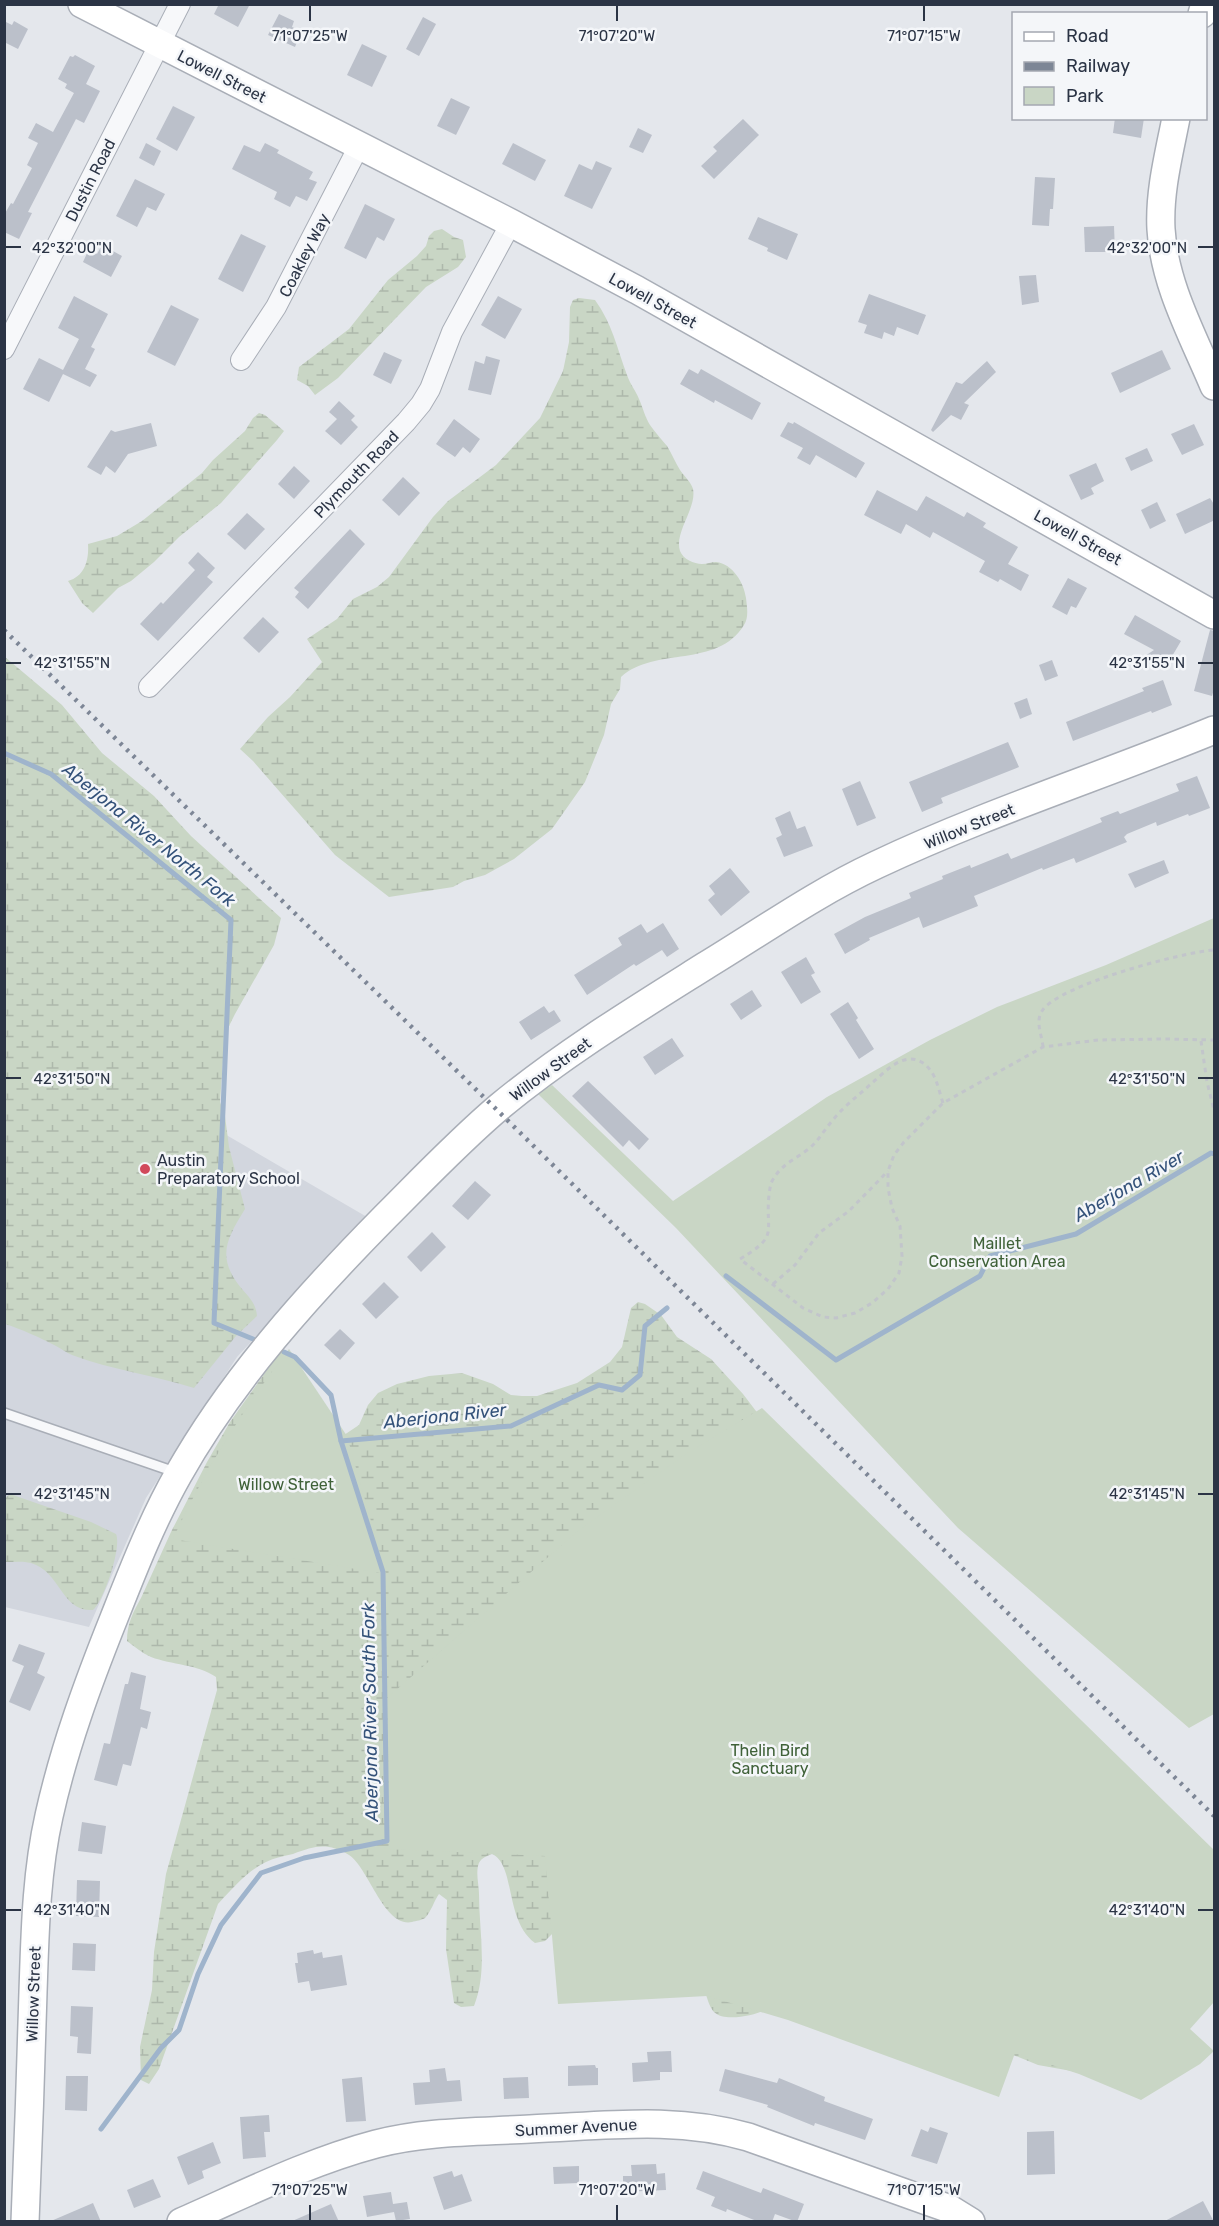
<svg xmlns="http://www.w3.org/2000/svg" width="1219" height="2226" font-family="Rubik,sans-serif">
	<defs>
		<pattern id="wetland-marsh" width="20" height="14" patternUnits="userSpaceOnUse" patternTransform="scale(1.5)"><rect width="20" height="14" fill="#c9d6c5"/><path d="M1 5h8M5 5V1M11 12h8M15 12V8" fill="none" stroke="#adb8ab"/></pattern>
	</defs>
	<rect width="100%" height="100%" fill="#e4e7ec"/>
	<!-- built -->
	<polygon fill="#d2d6de" points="4,673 225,970 204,1122 367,1217 237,1357 146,1498 89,1627 5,1607"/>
	<!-- wetland -->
	<g fill="url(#wetland-marsh)">
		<polygon points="442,229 454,237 463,240 466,257 458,267 426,287 338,378 315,395 308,386 297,380 299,367 349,329 388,280 417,256 426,246 429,236 434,231"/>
		<path d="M579,298l16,2c17,23 22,48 32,75 3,9 9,16 12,24 4,9 6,18 11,26 5,7 11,14 17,21 5,8 8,16 13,24 4,6 11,12 13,19 4,19 -19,43 -13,62 3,8 14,13 22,13 5,0 9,-2 14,-2 17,2 28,21 30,36 1,9 3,19 -2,27 -27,44 -89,21 -123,52l-1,12 -9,15 -7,31 -19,47 -33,47 -38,30 -29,16 -21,6 -11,6 -64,10 -54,-42 -82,-94 -13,-12 28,-32 22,-20 32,-35 -15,-23 30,-20 16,-20 24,-12 12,-10 44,-60 15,-16 48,-36 44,-47 23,-47 6,-29 1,-35 3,-7z"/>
		<path d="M259,413l6,2 19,16 -7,9 -56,63 -42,34 -25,25 -23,19 -13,7 -25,25 -11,-10 -14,-22c17,-5 21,-21 20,-37l29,-8 25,-15 60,-48 11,-13 32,-29 8,-13z"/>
		<path d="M5,657l57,48 40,48 52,43 37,40 90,82 -7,27 -39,69 -7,14 -4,19 -4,55 5,14 4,31 16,62c-19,31 -29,49 -3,80 8,9 14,15 15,27l-21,20 -42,52c-41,-13 -82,-18 -122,-33 -5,-2 -10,-6 -16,-9 -15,-8 -35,-17 -51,-22z"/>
		<path d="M638,1302l7,2 16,11 16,22 34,22 32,35 16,21 318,657 -39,-7 -37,-15 -236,-40c-12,6 -41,12 -51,2 -5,-5 -7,-16 -10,-22l-144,-64 -15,15 -10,2c-31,-23 -19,-78 -43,-89 -7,3 -12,4 -14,12 -2,9 1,19 1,28 0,37 9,77 -5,112l-13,1 -7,-4 -8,-54 1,-49 -8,-6c-5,7 -8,18 -14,24 -3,2 -9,3 -13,4 -28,6 -43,-54 -63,-67 -22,-13 -34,-9 -56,-1 -9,2 -19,4 -27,8 -19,9 -34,27 -48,42l-59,165 -10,15 -8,-4 -1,-33 12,-57 2,-38 12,-78 51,-184 -1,-13c-19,-13 -44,-12 -65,-20 -9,-4 -16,-10 -24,-16 0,-17 6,-29 14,-43l30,-66 36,-70 23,-40 52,-73 9,7 53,79 15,-10 9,-20 10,-12 19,-9 32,-8 33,-3 31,11 18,11 11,1h15l40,-13 33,-21 12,-15 9,-39z"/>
		<path d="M10,1494l81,28 25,12c6,13 -12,66 -23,76 -32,2 -32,-38 -62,-47 -8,-2 -17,-1 -25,-1l-2,-4 1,-60z"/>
	</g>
	<!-- green -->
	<g fill="#c9d6c5">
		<polygon points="1214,918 1214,1714 1189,1728 958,1528 676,1228 538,1094 552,1085 673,1201 827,1097 930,1040 997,1007 1106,965"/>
		<path d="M289,1349l58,87 39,138 -213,-35c29,-65 72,-133 116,-190z"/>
		<polygon points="762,1408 1214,1850 1214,2002 1190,2029 1214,2051 1200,2064 1141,2100 1079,2074 1015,2053 999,2097 788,2020 707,1996 558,2004 545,1856 390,1849 387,1698 579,1530 686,1454"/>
	</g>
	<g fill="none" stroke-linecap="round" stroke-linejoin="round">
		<!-- stream -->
		<g stroke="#9fb4cc" stroke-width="5">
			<polyline points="4,753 51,774 231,920 214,1323 253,1339"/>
			<polyline points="726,1276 836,1360 980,1276 990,1256 1076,1234 1211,1153 1214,1154"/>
			<polyline points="341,1441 511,1426 599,1385 622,1390 640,1375 645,1326 667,1308"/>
			<polyline points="101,2129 161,2048 179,2030 198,1974 221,1925 261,1873 304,1858 387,1841 383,1572 341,1441 331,1395 295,1357 284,1352"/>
		</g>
	</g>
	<!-- building -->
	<g fill="#bbc0ca">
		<polygon points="219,4 250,4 238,27 214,14"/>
		<polygon points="279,14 294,21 292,27 301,31 295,47 268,35"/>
		<polygon points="423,17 436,24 419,56 406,49"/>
		<polygon points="4,21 12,25 14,21 28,29 18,49 4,42"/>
		<polygon points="362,44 387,56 372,87 347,75"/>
		<polygon points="75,55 95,66 86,84 100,91 84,123 76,119 28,212 32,213 19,239 4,232 4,215 11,203 13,204 32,168 27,165 38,143 28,138 36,123 53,132 74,93 65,88 67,84 58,79 70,56 73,57"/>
		<polygon points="451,98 470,107 456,135 437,126"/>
		<polygon points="173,106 195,117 177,151 156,139"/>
		<polygon points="1115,118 1144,118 1141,138 1113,133"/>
		<polygon points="743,119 759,135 714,179 701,166 717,151 713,147"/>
		<polygon points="638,128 652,135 643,153 629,147"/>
		<polygon points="146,143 161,151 154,166 139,158"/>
		<polygon points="265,143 279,150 277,153 313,172 309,179 317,182 307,201 296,196 290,207 274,199 277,192 232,169 244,145 260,152"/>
		<polygon points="513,143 546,160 535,181 502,164"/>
		<polygon points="596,161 612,168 592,209 564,196 579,164 592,170"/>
		<polygon points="1035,177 1055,178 1053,209 1050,209 1049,226 1032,225"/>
		<polygon points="135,179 165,194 156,211 147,207 137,227 116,216"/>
		<polygon points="365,204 395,219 384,241 377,237 366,259 344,248"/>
		<polygon points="758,217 798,234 787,260 767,251 768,248 748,239"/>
		<polygon points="1114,226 1115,252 1085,252 1084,227"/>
		<polygon points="241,234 266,246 243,292 218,279"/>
		<polygon points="102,245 122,256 111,277 83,262 89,249 97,254"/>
		<polygon points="1036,275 1039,302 1022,305 1019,276"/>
		<polygon points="869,294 926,315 918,335 897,327 894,336 884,332 882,339 864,333 867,325 858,322"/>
		<polygon points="74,296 108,314 91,347 95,349 85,369 97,375 90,387 63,374 49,402 23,389 39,358 63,370 79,339 58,328"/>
		<polygon points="498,296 522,309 505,339 481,325"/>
		<polygon points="171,305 199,319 175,366 147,352"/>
		<polygon points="1162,350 1171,369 1120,393 1111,373"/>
		<polygon points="384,352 402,360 391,384 373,375"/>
		<polygon points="486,356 500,360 491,395 468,390 475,361 484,364"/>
		<polygon points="987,361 996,372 964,403 969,405 961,420 951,415 933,432 931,430 956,382 962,384"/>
		<polygon points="689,369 698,374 701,369 761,403 752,420 715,400 714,403 680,384"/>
		<polygon points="339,401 355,416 351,420 358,427 341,445 325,431 337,419 329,412"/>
		<polygon points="454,419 480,439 470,453 463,447 455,457 436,444"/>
		<polygon points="788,422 793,424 794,422 865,463 856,478 816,455 810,465 797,458 803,448 780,436"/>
		<polygon points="151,423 157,446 128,454 115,473 106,466 101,475 87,467 111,430 115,432"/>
		<polygon points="1194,424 1204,445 1182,455 1171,434"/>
		<polygon points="1147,448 1153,461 1131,471 1125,458"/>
		<polygon points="1096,463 1104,481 1091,488 1094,494 1081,500 1069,475"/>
		<polygon points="294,466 310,481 294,499 278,484"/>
		<polygon points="403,477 420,493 399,516 382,500"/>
		<polygon points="877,490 917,511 926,496 964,517 967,512 986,523 983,527 1018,547 1008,564 1029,575 1021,591 1000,579 998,582 979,572 985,561 933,532 930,538 906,524 901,534 864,515"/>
		<polygon points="1210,498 1215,506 1215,520 1185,534 1176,514"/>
		<polygon points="1157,502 1166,521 1150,529 1141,510"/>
		<polygon points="247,513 265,529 245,550 227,534"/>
		<polygon points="350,529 365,544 308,609 295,597 299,592 294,588"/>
		<polygon points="198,552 215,568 207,577 213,582 158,641 140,624 161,602 163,604 195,570 188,563"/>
		<polygon points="1068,578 1087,588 1076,608 1071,606 1067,615 1052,607"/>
		<polygon points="1135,615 1181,641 1171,658 1154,669 1145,656 1154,650 1124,634"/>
		<polygon points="263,617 279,632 259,653 243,638"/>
		<polygon points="1210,630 1215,631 1215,686 1212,696 1194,691"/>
		<polygon points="1052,660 1058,676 1045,681 1039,665"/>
		<polygon points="1163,680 1172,705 1152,713 1151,711 1073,741 1066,722 1144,691 1142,688"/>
		<polygon points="1027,698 1032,714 1020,719 1014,703"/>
		<polygon points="1008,742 1019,767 941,798 943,803 922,812 909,782"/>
		<polygon points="1197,776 1210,808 1189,816 1188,814 1157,826 1156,822 1127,834 1124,837 1127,842 1076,863 1074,858 1043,870 1042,868 974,896 978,906 923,928 919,917 869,938 870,940 845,954 834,934 865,917 911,898 909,893 943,879 942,876 970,865 971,868 1008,853 1011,859 1102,822 1100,818 1118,811 1120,814 1179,791 1176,784"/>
		<polygon points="860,781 876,818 857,826 842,789"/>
		<polygon points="790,811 797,829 805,826 813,846 784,857 776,838 782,835 775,818"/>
		<polygon points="1164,860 1169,873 1135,888 1128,874"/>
		<polygon points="730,868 750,892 721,916 708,900 715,894 709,886"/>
		<polygon points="663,923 679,949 667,957 662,950 636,966 634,964 587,995 574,975 622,945 618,938 641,924 647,933"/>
		<polygon points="806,957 815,973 811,975 821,992 801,1004 781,972"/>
		<polygon points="752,990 762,1006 741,1020 730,1004"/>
		<polygon points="848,1002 858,1018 856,1020 874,1049 859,1059 830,1014"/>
		<polygon points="544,1006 549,1013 554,1010 561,1021 531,1040 519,1022"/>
		<polygon points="672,1038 684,1056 655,1075 643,1057"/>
		<polygon points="588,1081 649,1139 639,1150 629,1140 623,1147 572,1096"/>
		<polygon points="475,1181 491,1195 468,1220 452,1206"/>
		<polygon points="432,1232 446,1247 421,1272 407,1257"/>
		<polygon points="384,1282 399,1297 376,1319 362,1304"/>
		<polygon points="340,1329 355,1343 340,1360 324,1345"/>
		<polygon points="19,1644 45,1653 37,1673 45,1677 30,1711 9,1702 24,1666 12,1661"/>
		<polygon points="131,1672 146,1676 140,1709 151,1712 147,1729 141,1727 131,1766 123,1764 117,1786 94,1780 104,1743 110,1744 125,1684 128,1684"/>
		<polygon points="82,1822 106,1826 102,1854 78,1851"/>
		<polygon points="77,1880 100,1881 99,1917 76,1916"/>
		<polygon points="73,1943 96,1944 95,1971 72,1970"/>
		<polygon points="313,1950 314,1954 322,1952 323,1958 342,1955 347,1985 311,1991 309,1981 298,1983 295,1963 298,1963 297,1953"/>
		<polygon points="71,2006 93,2007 91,2054 77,2053 78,2037 70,2036"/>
		<polygon points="671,2051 672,2072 660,2072 660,2080 633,2082 632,2063 648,2062 647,2052"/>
		<polygon points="595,2065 596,2068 598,2068 598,2085 568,2086 568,2066"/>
		<polygon points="445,2068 447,2081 460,2080 462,2101 415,2105 413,2083 430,2082 429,2070"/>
		<polygon points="725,2069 777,2083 779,2078 825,2097 824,2101 873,2119 865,2140 815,2123 814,2126 767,2107 768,2105 719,2091"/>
		<polygon points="66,2076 88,2076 87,2111 65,2110"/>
		<polygon points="362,2077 366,2121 346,2122 342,2079"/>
		<polygon points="528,2077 529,2098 504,2099 503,2078"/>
		<polygon points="269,2115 270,2132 264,2132 266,2157 243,2159 240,2117"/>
		<polygon points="930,2127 948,2133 937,2164 911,2156 921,2129 928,2132"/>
		<polygon points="1054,2131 1055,2174 1027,2175 1027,2132"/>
		<polygon points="213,2142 221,2163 202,2171 204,2178 188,2185 177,2157"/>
		<polygon points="656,2164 657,2174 665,2173 666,2190 623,2192 623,2176 632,2176 631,2165"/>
		<polygon points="579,2166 579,2183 554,2184 553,2167"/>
		<polygon points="452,2171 454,2177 462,2174 472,2201 444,2210 433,2177"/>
		<polygon points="703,2171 761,2193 763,2188 804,2204 797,2222 775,2214 772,2222 759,2222 727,2209 726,2212 711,2206 715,2197 696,2189"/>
		<polygon points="153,2179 161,2197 134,2208 127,2190"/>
		<polygon points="391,2192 393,2204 407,2202 410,2219 396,2221 394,2212 367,2217 363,2196"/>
		<polygon points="1203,2201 1214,2222 1163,2222"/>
		<polygon points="93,2203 101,2222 51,2222 51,2221"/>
		<polygon points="331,2204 339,2222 290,2222"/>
	</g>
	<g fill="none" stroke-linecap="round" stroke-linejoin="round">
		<!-- lane casing -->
		<g stroke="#a9aeb7" stroke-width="12">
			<polyline id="lane" points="4,1413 175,1472"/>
		</g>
		<!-- street casing -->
		<g stroke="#a9aeb7" stroke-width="22">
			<g id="street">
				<polyline points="4,349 180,4"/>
				<polyline points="241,360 276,307 359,146"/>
				<polyline points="149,687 406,422 421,404 430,389 452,332 511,223"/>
			</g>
		</g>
		<!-- secondary casing -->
		<g stroke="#a9aeb7" stroke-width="30">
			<g id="secondary">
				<polyline points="82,4 511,223 637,290 1214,615"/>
				<polyline points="1202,14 1205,4"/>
				<path d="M1176,118c-7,36 -17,74 -15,111 3,55 32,107 53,157"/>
				<path d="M25,2222c3,-77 6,-153 8,-230 2,-59 3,-118 16,-176 15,-68 39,-133 65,-198 19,-48 38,-97 64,-143 54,-96 131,-181 208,-259 37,-37 73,-75 113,-109 64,-53 136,-97 206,-141 56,-34 111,-73 171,-101 110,-52 226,-89 338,-135"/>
				<path d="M181,2222c64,-28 127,-60 195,-78 50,-13 103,-12 154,-15 75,-3 145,-13 218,8l182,65 20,7 21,13"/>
			</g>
		</g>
		<!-- path -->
		<g stroke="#c2c5cb" stroke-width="3" stroke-dasharray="4.5 4.5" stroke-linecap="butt">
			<polyline points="1201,1041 1207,1082 1214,1110"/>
			<path d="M1043,1047c-1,-12 -8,-25 -1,-36 16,-26 141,-59 172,-61"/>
			<path d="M943,1103c-5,-15 -7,-31 -20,-40 -19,-13 -38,9 -51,20 -14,13 -28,23 -40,38 -6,7 -11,15 -17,22 -12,13 -32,19 -41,35 -4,5 -4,11 -5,17 -4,39 11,40 -29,64l63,49 20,9 13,1 19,-5 17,-10 16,-14 11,-16 3,-17 -2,-30 -8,-18 -4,-20v-17l6,-16 10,-13 39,-39 100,-56 55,-7 66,-1 50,1"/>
			<polyline points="773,1284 795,1265 819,1233 849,1211 888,1171"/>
		</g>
		<!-- lane -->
		<use href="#lane" stroke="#f7f8fa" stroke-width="9"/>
		<!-- street -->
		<use href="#street" stroke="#f7f8fa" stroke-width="20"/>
		<!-- secondary -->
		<use href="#secondary" stroke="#fff" stroke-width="27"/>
		<!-- rail -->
		<polyline stroke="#7d8696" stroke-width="4.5" stroke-dasharray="3 6" stroke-linecap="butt" points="4,630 496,1109 1214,1816"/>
	</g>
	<!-- ticks -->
	<path fill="none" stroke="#2b3445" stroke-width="2" d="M310,6v15M617,6v15M924,6v15M6,247h15M1198,247h15M6,663h15M1198,663h15M6,1078h15M1198,1078h15M6,1494h15M1198,1494h15M6,1910h15M1198,1910h15M310,2205v15M617,2205v15M924,2205v15"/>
	<!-- markers -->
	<circle fill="#d1495b" stroke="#f4f6f9" stroke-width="2" cx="145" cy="1169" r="6"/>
	<g text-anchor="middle" stroke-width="5" stroke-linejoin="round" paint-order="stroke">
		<!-- street labels -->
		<g font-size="16" fill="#2b3445" stroke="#f4f6f9">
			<text transform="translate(222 76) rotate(27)" y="6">Lowell Street</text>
			<text transform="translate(90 180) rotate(-63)" y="6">Dustin Road</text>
			<text transform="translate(304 255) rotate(-63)" y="6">Coakley Way</text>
			<text transform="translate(653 300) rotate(29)" y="6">Lowell Street</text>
			<text transform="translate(356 474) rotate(-46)" y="6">Plymouth Road</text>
			<text transform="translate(1078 537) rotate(29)" y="6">Lowell Street</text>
			<text transform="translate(969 826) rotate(-22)" y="6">Willow Street</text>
			<text transform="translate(550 1069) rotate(-36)" y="6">Willow Street</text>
			<text transform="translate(33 1994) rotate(-88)" y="6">Willow Street</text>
			<text transform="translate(576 2127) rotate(-3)" y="6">Summer Avenue</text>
		</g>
		<!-- poi labels -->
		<g font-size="16" fill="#2b3445" stroke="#f4f6f9" text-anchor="start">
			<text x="157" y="1166">Austin<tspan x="157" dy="18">Preparatory School</tspan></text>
		</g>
		<!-- park labels -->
		<g font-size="16" fill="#3f6138" stroke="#f4f6f9">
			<text x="997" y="1249">Maillet<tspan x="997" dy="18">Conservation Area</tspan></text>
			<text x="286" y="1490">Willow Street</text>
			<text x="770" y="1756">Thelin Bird<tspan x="770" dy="18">Sanctuary</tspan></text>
		</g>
		<!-- water labels -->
		<g font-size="18" font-style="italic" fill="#34527a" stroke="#f4f6f9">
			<text transform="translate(149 835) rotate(39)" y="6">Aberjona River North Fork</text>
			<text transform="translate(1129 1186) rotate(-30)" y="6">Aberjona River</text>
			<text transform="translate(445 1416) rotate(-6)" y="6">Aberjona River</text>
			<text transform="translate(370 1712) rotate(-91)" y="6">Aberjona River South Fork</text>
		</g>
	</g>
	<g font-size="15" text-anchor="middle" fill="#2b3445" stroke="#f4f6f9" stroke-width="5" stroke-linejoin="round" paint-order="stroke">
		<text x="310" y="41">71°07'25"W</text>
		<text x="617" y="41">71°07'20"W</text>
		<text x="924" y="41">71°07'15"W</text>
		<text x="72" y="253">42°32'00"N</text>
		<text x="1147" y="253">42°32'00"N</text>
		<text x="72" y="668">42°31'55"N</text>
		<text x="1147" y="668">42°31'55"N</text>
		<text x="72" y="1084">42°31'50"N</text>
		<text x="1147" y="1084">42°31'50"N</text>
		<text x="72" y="1499">42°31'45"N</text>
		<text x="1147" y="1499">42°31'45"N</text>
		<text x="72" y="1915">42°31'40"N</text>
		<text x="1147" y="1915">42°31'40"N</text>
		<text x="310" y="2195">71°07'25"W</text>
		<text x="617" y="2195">71°07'20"W</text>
		<text x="924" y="2195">71°07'15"W</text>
	</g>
	<!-- border -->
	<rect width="1219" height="2226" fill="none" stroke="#2b3445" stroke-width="12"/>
	<!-- legend -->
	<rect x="1012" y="12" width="195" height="108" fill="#f4f6f9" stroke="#a4a8b1" stroke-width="1.5"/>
	<rect x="1024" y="32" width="30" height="9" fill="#ffffff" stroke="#a4a8b1" stroke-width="1.5"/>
	<text x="1066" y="42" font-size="18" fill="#2b3445">Road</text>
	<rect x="1024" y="62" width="30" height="9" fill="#7d8696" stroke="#a4a8b1" stroke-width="1.5"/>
	<text x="1066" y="72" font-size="18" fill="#2b3445">Railway</text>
	<rect x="1024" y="87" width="30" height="18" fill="#c9d6c5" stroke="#a4a8b1" stroke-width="1.5"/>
	<text x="1066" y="102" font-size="18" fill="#2b3445">Park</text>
</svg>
